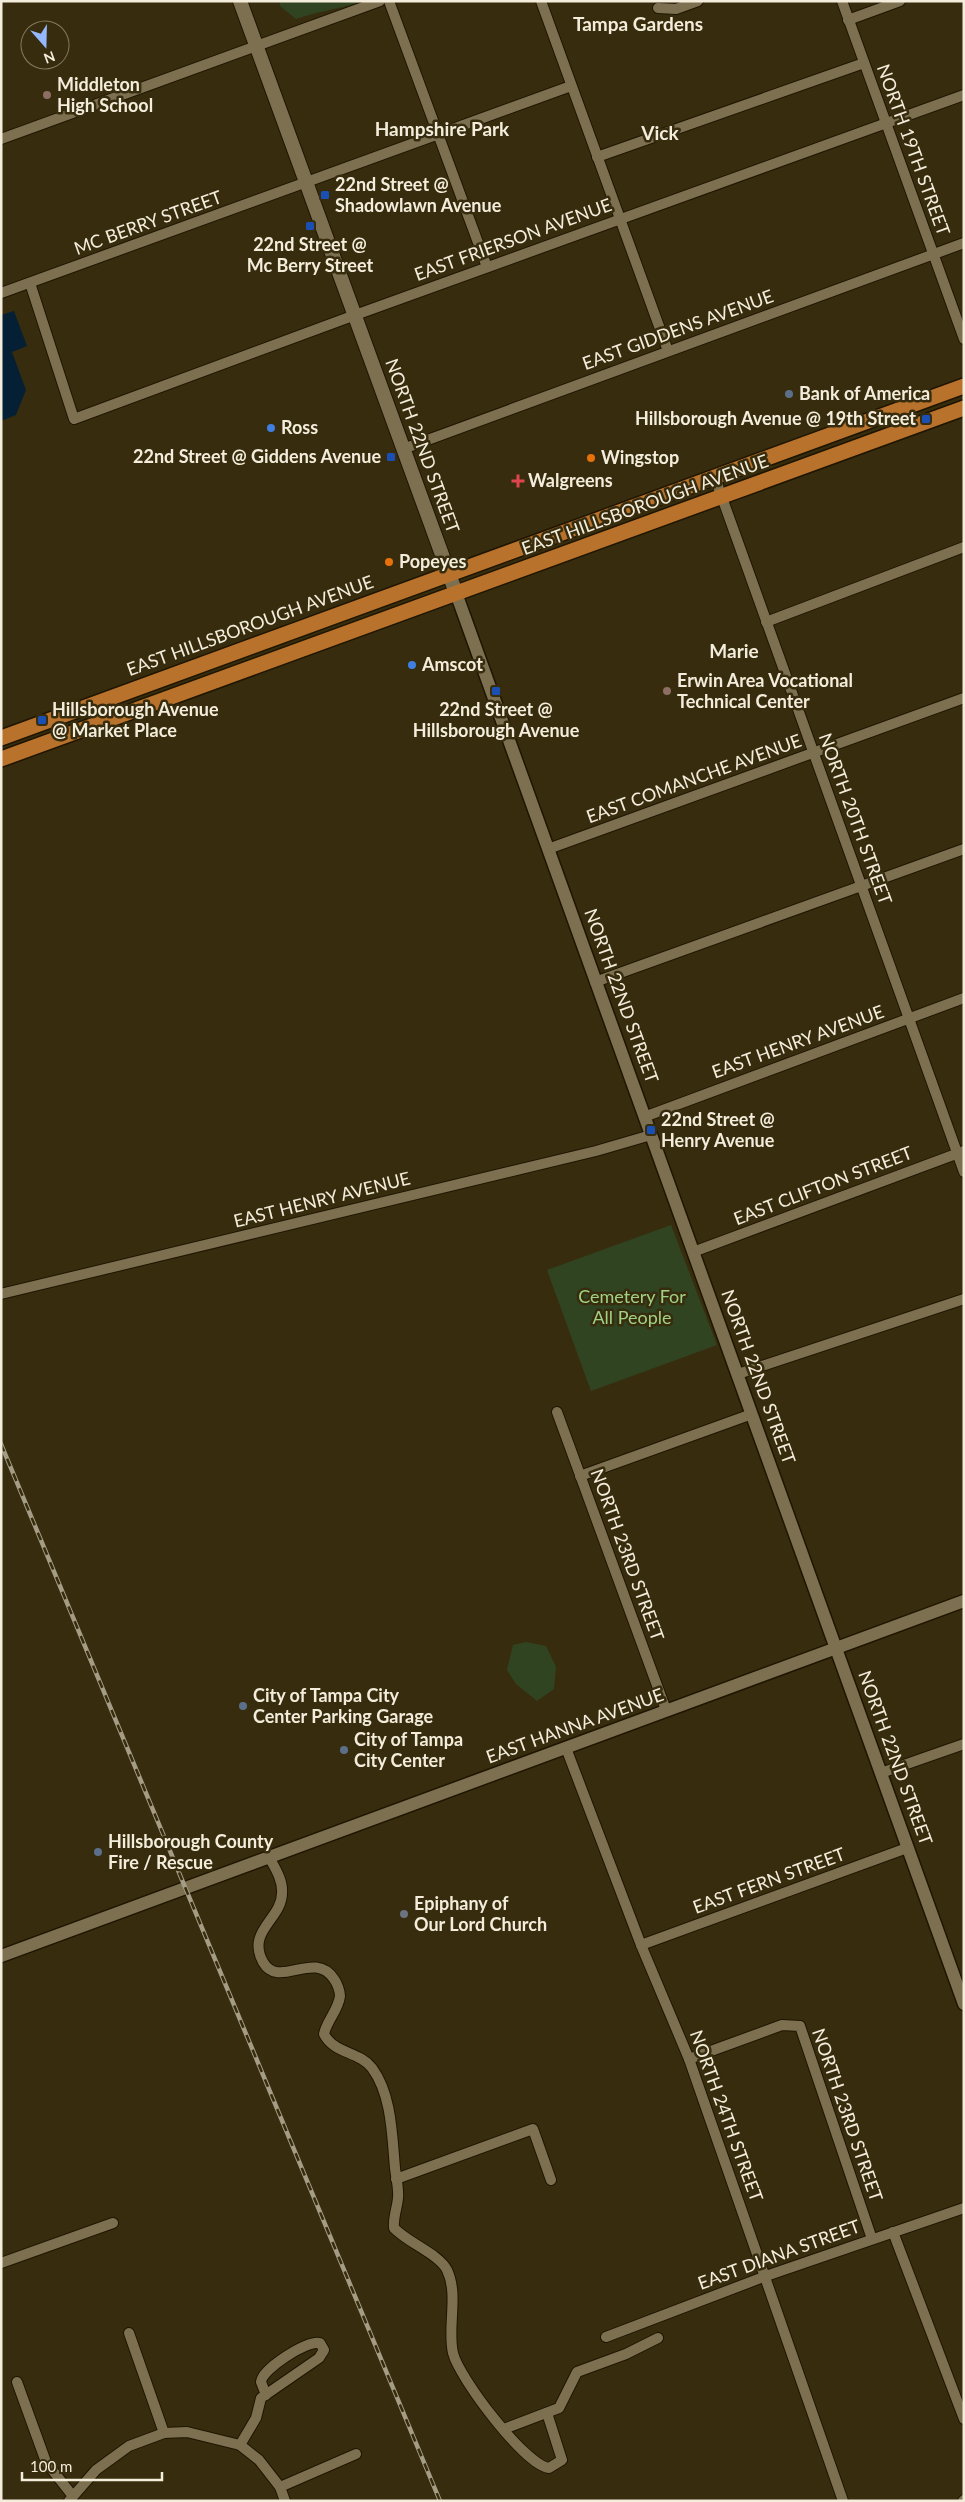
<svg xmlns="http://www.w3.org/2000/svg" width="965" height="2502" font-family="Lato,sans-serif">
	<rect width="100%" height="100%" fill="#372d0e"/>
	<!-- green -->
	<g fill="#304422">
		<path d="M280,1h83c-22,8 -45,10 -67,18l-16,-13z"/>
		<polygon points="671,1225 717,1345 591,1391 547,1270"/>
		<polygon points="526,1642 546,1646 556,1667 554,1689 537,1701 516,1684 507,1670 513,1645"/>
	</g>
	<!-- water -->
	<polygon fill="#051f34" points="14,311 27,346 12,352 26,390 16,415 1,421 1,315"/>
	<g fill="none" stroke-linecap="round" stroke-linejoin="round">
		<!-- minor casing -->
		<g stroke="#1f1500" stroke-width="12">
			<g id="minor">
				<polyline points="389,1 487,267"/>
				<polyline points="541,1 668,351"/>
				<polyline points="842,1 964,339"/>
				<polyline points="658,8 676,9 698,1"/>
				<polyline points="848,20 900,1"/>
				<polyline points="1,139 380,1"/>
				<polyline points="597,157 864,63"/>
				<polyline points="30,283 74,419 347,318 964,95"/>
				<polyline points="1,293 571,86"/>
				<polyline points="403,449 964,243"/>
				<polyline points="715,478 964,1172"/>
				<polyline points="766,622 964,547"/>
				<polyline points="548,849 964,698"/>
				<polyline points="595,982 964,849"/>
				<polyline points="644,1117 964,998"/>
				<polyline points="693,1252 964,1151"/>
				<polyline points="1,1294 596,1151 651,1135"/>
				<polyline points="738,1374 964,1299"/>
				<polyline points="557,1412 666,1710"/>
				<polyline points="580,1476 752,1414"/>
				<polyline points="566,1748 641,1945 689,2059 843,2501"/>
				<polyline points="881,1773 964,1744"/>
				<path d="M269,1857c6,11 14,23 13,36 0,26 -36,38 -19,69 16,28 51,-13 71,17 3,4 6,12 6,17 -2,15 -13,24 -16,38 10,20 35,17 48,34 20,27 20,68 23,100 1,9 4,21 3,30 -1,11 -5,19 -4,30 14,15 45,26 53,42 12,25 0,57 6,83 6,25 72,112 96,115l13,-8 -15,-47"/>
				<polyline points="641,1945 907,1848"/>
				<polyline points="689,2059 782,2025 800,2026 872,2239"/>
				<polyline points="396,2179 533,2129 551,2180"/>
				<polyline points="893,2232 964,2419"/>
				<polyline points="1,2263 113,2223"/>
				<polyline points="129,2333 164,2433"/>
				<polyline points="606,2337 766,2276 964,2208"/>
				<polyline points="17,2382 46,2462 72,2495"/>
				<polyline points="504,2429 559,2408 577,2372 626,2354 658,2338"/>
				<path d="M240,2445l16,-27 5,-20 58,-40 5,-8 -4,-7c-13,-3 -58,26 -59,39l5,13"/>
				<polyline points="280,2487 356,2454"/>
				<polyline points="69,2501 96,2470 129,2446 164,2433 187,2432 240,2445 259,2460 280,2487 285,2501"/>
				<polyline points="963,2501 964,2500"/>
			</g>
		</g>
		<!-- tertiary casing -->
		<g stroke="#1f1500" stroke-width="15">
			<g id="tertiary">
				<polyline points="456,593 964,2004"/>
				<polyline points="1,1956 964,1601"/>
			</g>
		</g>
		<!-- secondary casing -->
		<g stroke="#1f1500" stroke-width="16">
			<polyline id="secondary" points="240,1 456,593"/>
		</g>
		<!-- primary casing -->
		<g stroke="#1f1500" stroke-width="18">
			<g id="primary">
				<polyline points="1,738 964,386"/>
				<polyline points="1,759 964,408"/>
			</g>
		</g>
		<!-- minor -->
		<use href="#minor" stroke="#7c7050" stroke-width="10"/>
		<!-- tertiary -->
		<use href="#tertiary" stroke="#7c7050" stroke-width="12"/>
		<!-- secondary -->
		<use href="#secondary" stroke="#7c7050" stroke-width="14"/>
		<!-- primary -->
		<use href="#primary" stroke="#b8722c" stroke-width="15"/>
		<!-- rail casing -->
		<g stroke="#a59c86" stroke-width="4.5">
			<polyline id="rail" points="1,1444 440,2501"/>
		</g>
		<!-- rail -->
		<use href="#rail" stroke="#372d0e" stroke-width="2.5" stroke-dasharray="8" stroke-linecap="butt"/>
	</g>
	<!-- markers -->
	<g fill="#8d6e63" stroke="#372d0e" stroke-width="2">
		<circle cx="47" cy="95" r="5"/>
		<circle cx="667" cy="691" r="5"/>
	</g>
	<g fill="#1a4fb4" stroke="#372d0e" stroke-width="2">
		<rect x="320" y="190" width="10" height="10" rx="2.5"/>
		<rect x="305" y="221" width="10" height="10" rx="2.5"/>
		<rect x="921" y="414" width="10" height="10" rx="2.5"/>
		<rect x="386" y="452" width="10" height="10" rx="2.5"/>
		<rect x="491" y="686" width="10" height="10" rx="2.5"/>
		<rect x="37" y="715" width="10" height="10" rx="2.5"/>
		<rect x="646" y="1125" width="10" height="10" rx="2.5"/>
	</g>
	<g fill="#5c6f8a" stroke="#372d0e" stroke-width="2">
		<circle cx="789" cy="394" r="5"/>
		<circle cx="243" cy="1706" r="5"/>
		<circle cx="344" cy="1750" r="5"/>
		<circle cx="98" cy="1852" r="5"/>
	</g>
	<g fill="#3f7fe0" stroke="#372d0e" stroke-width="2">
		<circle cx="271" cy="428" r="5"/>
		<circle cx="412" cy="665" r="5"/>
	</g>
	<g fill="#e8710a" stroke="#372d0e" stroke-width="2">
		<circle cx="591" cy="458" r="5"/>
		<circle cx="389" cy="562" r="5"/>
	</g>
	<path fill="#e0444e" stroke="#372d0e" stroke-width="2" d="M515.5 473.5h5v5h5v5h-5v5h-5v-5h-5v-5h5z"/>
	<circle fill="#6b7280" stroke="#372d0e" stroke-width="2" cx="404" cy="1914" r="5"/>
	<g text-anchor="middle" stroke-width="5" stroke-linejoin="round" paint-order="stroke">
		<!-- poi labels -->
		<g font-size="18" font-weight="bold" fill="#f4eddc" stroke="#372d0e" text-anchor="start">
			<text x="57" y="91">Middleton<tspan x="57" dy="21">High School</tspan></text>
			<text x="335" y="191">22nd Street @<tspan x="335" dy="21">Shadowlawn Avenue</tspan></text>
			<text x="310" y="251" text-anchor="middle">22nd Street @<tspan x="310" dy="21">Mc Berry Street</tspan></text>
			<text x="799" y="400">Bank of America</text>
			<text x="916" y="425" text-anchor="end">Hillsborough Avenue @ 19th Street</text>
			<text x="281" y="434">Ross</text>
			<text x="381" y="463" text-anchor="end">22nd Street @ Giddens Avenue</text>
			<text x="601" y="464">Wingstop</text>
			<text x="528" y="487">Walgreens</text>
			<text x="399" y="568">Popeyes</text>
			<text x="422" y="671">Amscot</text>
			<text x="677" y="687">Erwin Area Vocational<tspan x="677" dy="21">Technical Center</tspan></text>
			<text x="52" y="716">Hillsborough Avenue<tspan x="52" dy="21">@ Market Place</tspan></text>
			<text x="496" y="716" text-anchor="middle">22nd Street @<tspan x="496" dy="21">Hillsborough Avenue</tspan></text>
			<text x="661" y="1126">22nd Street @<tspan x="661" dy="21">Henry Avenue</tspan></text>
			<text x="253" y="1702">City of Tampa City<tspan x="253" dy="21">Center Parking Garage</tspan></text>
			<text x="354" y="1746">City of Tampa<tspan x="354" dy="21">City Center</tspan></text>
			<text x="108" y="1848">Hillsborough County<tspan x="108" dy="21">Fire / Rescue</tspan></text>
			<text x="414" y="1910">Epiphany of<tspan x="414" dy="21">Our Lord Church</tspan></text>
		</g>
		<!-- street labels -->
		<g font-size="18" fill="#f4eddc" stroke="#372d0e">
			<text transform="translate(913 150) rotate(70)" y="6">NORTH 19TH STREET</text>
			<text transform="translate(148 223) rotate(-20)" y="6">MC BERRY STREET</text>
			<text transform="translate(513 240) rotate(-20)" y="6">EAST FRIERSON AVENUE</text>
			<text transform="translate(678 330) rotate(-20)" y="6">EAST GIDDENS AVENUE</text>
			<text transform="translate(422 446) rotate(70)" y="6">NORTH 22ND STREET</text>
			<text transform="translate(645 505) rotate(-20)" y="6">EAST HILLSBOROUGH AVENUE</text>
			<text transform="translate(250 626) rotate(-20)" y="6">EAST HILLSBOROUGH AVENUE</text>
			<text transform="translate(694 779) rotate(-20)" y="6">EAST COMANCHE AVENUE</text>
			<text transform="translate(855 819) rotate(70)" y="6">NORTH 20TH STREET</text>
			<text transform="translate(621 996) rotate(70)" y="6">NORTH 22ND STREET</text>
			<text transform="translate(798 1042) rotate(-20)" y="6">EAST HENRY AVENUE</text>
			<text transform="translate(823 1186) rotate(-21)" y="6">EAST CLIFTON STREET</text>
			<text transform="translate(322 1200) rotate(-14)" y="6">EAST HENRY AVENUE</text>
			<text transform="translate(758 1377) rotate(70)" y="6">NORTH 22ND STREET</text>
			<text transform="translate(627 1555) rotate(70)" y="6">NORTH 23RD STREET</text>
			<text transform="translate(575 1726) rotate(-20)" y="6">EAST HANNA AVENUE</text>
			<text transform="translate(895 1758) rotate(70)" y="6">NORTH 22ND STREET</text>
			<text transform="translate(769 1881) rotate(-20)" y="6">EAST FERN STREET</text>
			<text transform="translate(847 2115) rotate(71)" y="6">NORTH 23RD STREET</text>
			<text transform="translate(726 2116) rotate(70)" y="6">NORTH 24TH STREET</text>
			<text transform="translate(779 2255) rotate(-20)" y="6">EAST DIANA STREET</text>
		</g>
		<!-- park labels -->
		<g font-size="18" fill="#a1d284" stroke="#372d0e">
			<text x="632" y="1303">Cemetery For<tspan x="632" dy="21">All People</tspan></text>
		</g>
		<!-- neighbourhood labels -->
		<g font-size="19" font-weight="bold" fill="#f4eddc" stroke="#372d0e">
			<text x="638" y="31">Tampa Gardens</text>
			<text x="442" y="136">Hampshire Park</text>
			<text x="660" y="140">Vick</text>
			<text x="734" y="658">Marie</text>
		</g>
	</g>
	<!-- border -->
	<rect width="965" height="2502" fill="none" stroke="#f4eddc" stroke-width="5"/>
	<!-- north arrow -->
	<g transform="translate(45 45) rotate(160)"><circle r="24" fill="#372d0e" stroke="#837a60"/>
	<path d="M0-4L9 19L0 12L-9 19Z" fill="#94b7fd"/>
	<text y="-8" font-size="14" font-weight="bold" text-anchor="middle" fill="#f4eddc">N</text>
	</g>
	<!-- scale -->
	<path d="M22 2472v8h140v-8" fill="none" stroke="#f4eddc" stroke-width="2.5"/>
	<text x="30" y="2472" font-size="15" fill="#f4eddc" stroke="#372d0e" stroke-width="4" paint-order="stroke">100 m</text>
</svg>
